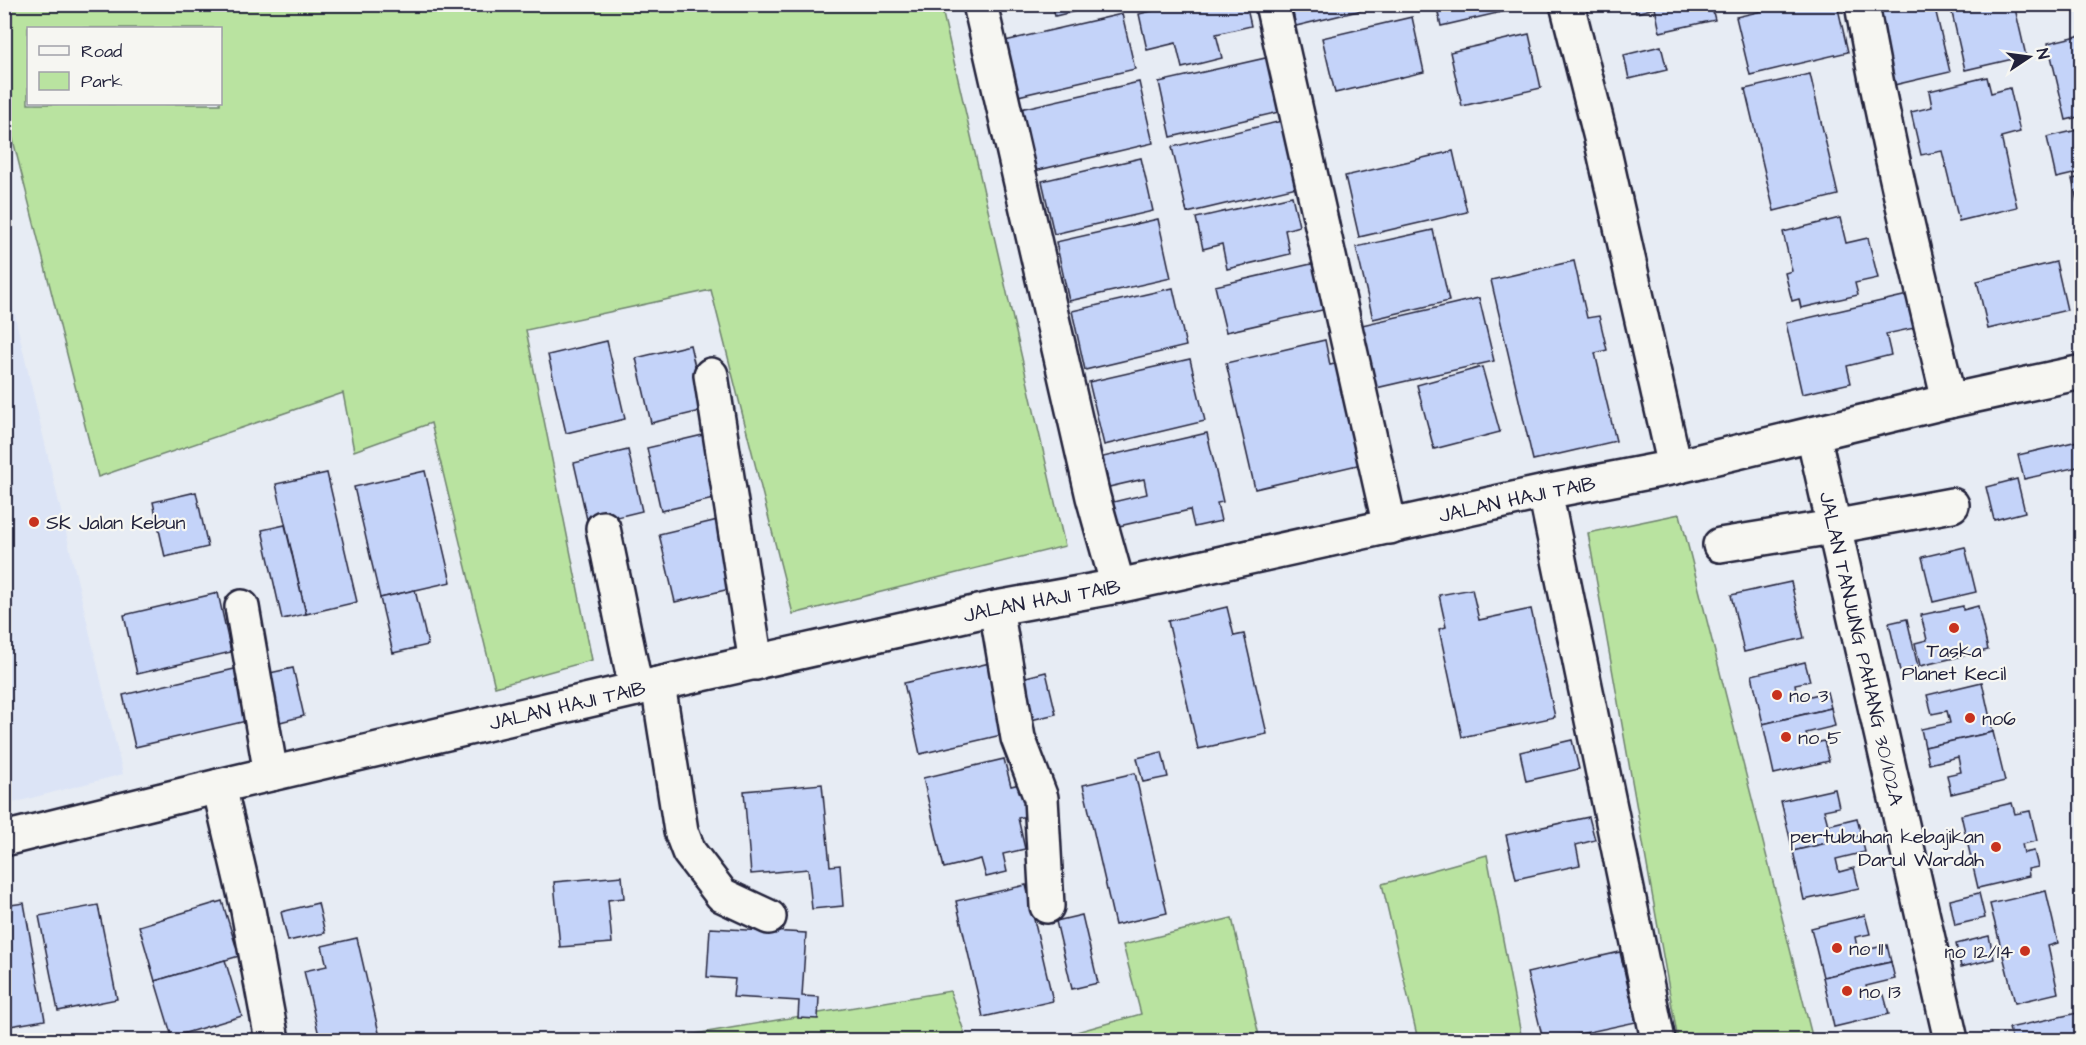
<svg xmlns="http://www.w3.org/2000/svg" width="2086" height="1045" font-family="'Architects Daughter',sans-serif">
	<rect width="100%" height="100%" fill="#e7ecf4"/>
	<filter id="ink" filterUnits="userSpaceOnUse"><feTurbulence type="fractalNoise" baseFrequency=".0167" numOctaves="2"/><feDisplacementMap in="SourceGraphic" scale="12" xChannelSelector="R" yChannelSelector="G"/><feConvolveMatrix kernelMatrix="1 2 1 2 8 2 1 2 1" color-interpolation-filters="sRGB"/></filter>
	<g filter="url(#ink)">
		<!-- built -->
		<polygon fill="#dce4f6" points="4,270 123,774 5,805 4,805"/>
		<!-- green -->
		<g fill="#b9e3a0" stroke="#6e826e" stroke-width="1.5" fill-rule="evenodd">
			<path d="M5,4l936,1 124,541 -272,68 -82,-324 -185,40 66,330 -97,27 -64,-264 -77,28 -11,-58 -245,84 -87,-345 -6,-8zM28,28h192v76h-192z"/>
			<polygon points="1680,514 1813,1040 1678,1040 1588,533"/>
			<polygon points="1487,855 1522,1040 1418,1040 1382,884"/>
			<polygon points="1232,918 1260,1040 1048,1040 1141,1014 1123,945"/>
			<polygon points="950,991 967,1040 659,1040"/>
		</g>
		<!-- building -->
		<g fill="#c4d3f9" stroke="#22223b" stroke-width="1.5">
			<polygon points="1052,4 1105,4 1055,16"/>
			<polygon points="1180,4 1246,4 1251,26 1216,34 1222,58 1182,68 1176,43 1147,50 1139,14"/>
			<polygon points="1291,4 1387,4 1296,26"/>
			<polygon points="1436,4 1504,4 1506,11 1441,26"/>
			<polygon points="1634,4 1711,4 1715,20 1660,32 1655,8 1636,13"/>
			<polygon points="1792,4 1837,4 1848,52 1750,75 1736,17"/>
			<polygon points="1875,4 1934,4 1950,72 1894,85"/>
			<polygon points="1950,4 2014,4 2026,56 1965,70"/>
			<polygon points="1122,14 1135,69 1018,96 1005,41"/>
			<polygon points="1412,17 1424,72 1335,93 1322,38"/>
			<polygon points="1529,34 1541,88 1462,106 1450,52"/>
			<polygon points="2082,35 2082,116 2066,120 2048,43"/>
			<polygon points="1661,46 1667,70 1629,79 1624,55"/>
			<polygon points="1270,57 1283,111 1171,137 1159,82"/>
			<polygon points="1810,74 1838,195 1774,211 1745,89"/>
			<polygon points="1987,77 1991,93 2010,88 2020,132 2001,137 2017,207 1959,221 1942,151 1921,155 1911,112 1932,107 1929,91"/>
			<polygon points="1139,82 1153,143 1034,171 1020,109"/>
			<polygon points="1286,120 1301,186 1187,213 1172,147"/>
			<polygon points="2082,129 2082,172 2056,178 2047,137"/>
			<polygon points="1453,151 1467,212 1359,237 1345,176"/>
			<polygon points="1141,158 1153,211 1054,234 1042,181"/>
			<polygon points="2082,177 2082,222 2072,179"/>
			<polygon points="1292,196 1299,226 1285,230 1290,254 1227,269 1222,244 1203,249 1196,218"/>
			<polygon points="1840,218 1846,243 1868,238 1878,278 1855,283 1858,295 1801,308 1799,299 1792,301 1785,273 1792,271 1783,232"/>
			<polygon points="1158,219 1171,278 1069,301 1056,242"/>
			<polygon points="1433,230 1449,301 1373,319 1356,247"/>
			<polygon points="1574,261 1587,318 1599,316 1607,350 1595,353 1616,441 1533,460 1491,280"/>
			<polygon points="1320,262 1331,308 1226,332 1215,286"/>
			<polygon points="2056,262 2067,310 1988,329 1977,281"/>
			<polygon points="2082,266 2082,291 2080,291 2074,268"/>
			<polygon points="1173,288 1186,346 1085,370 1072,311"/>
			<polygon points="1912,294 1919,327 1886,334 1891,355 1847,366 1851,383 1802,394 1786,323"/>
			<polygon points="1479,298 1494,361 1376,388 1362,325"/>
			<polygon points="1325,340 1330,365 1343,362 1366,463 1255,489 1226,363"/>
			<polygon points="607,341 625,419 566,433 548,355"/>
			<polygon points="690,345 705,410 651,423 636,358"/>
			<polygon points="1190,359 1205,421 1104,445 1089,382"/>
			<polygon points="1482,367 1500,432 1434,449 1417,385"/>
			<polygon points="1207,433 1223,502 1217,503 1221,521 1194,527 1190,510 1119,526 1113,502 1147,494 1144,479 1109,487 1103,457"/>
			<polygon points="703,435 718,498 661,511 647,448"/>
			<polygon points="2082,440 2082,466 2024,479 2018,455"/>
			<polygon points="628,450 642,511 588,524 574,463"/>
			<polygon points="425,471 451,582 380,598 354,487"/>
			<polygon points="327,473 357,602 306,614 276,484"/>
			<polygon points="2017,479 2025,512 1994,520 1986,487"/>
			<polygon points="196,492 208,547 165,557 153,502"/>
			<polygon points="722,519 738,587 675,602 659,534"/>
			<polygon points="285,525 306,614 282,619 262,530"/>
			<polygon points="1965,547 1976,592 1933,602 1922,557"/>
			<polygon points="1791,582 1804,638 1744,652 1731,595"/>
			<polygon points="1472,589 1479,620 1531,609 1555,717 1462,737 1439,629 1446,627 1439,595"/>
			<polygon points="415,590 428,645 393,653 380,598"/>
			<polygon points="218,593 231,652 137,674 124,615"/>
			<polygon points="1963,606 1963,610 1978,606 1988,650 1920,666 1915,643 1927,640 1921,615"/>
			<polygon points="1227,607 1234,636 1244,634 1267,734 1198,749 1168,621"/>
			<polygon points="1907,619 1918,667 1900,671 1889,623"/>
			<polygon points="994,662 1010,733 920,754 904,683"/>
			<polygon points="1805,662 1810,681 1795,684 1798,699 1827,692 1831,708 1763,724 1752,675"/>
			<polygon points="243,667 255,719 135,747 123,695"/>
			<polygon points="293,668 304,716 276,723 265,674"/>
			<polygon points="1046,672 1056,714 1031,720 1022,678"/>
			<polygon points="1982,682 1993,732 1925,747 1921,729 1950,723 1947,711 1932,714 1927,695"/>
			<polygon points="1831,708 1835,726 1806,733 1809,745 1824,741 1829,761 1774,774 1763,724"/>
			<polygon points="1993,732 2005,781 1951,794 1947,775 1961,772 1958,757 1929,764 1925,747"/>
			<polygon points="1572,740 1579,769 1526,781 1520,752"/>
			<polygon points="1162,752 1168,777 1143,782 1137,758"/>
			<polygon points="1004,759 1011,786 1024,783 1031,815 1018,818 1025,849 1003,854 1007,872 986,877 981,859 944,868 923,778"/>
			<polygon points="1135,773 1167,913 1115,925 1083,785"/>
			<polygon points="822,784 830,866 840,865 843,906 812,909 808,869 751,874 744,791"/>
			<polygon points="1835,789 1839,807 1824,810 1828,825 1857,818 1861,835 1793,851 1781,801"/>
			<polygon points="2012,803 2015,814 2030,811 2037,841 2022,844 2024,853 2034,851 2038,867 2028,869 2029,876 1978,888 1961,815"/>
			<polygon points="1589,817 1595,840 1576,845 1580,865 1516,879 1506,835"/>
			<polygon points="1861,835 1865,852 1836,859 1839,872 1854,868 1859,888 1804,900 1793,851"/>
			<polygon points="622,876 624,898 608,900 612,943 560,947 554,882"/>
			<polygon points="1026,885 1053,1001 983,1017 956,901"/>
			<polygon points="2046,891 2058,943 2048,946 2058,993 2015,1003 1990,904"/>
			<polygon points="1979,893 1985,918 1955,925 1950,900"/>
			<polygon points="222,901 239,956 155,981 139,926"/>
			<polygon points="24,903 45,1020 4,1027 4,906"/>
			<polygon points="318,903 325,933 288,941 281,912"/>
			<polygon points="98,905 117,999 58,1011 39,916"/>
			<polygon points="1082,915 1098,983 1072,989 1056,921"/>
			<polygon points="1865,915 1870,934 1855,937 1858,952 1887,945 1891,962 1823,977 1811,928"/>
			<polygon points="710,928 806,933 802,996 819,997 818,1019 798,1018 799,1001 733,997 735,979 707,977"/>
			<polygon points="1989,936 1994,959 1961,967 1956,944"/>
			<polygon points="357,938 380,1037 366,1040 320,1040 304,971 327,966 322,946"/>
			<polygon points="1620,952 1636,1022 1552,1040 1543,1040 1527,973"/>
			<polygon points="225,960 242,1016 172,1037 155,981"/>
			<polygon points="1891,962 1895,979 1866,986 1869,998 1884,995 1889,1014 1834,1027 1823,977"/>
			<polygon points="2082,1012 2082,1040 2012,1040 2009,1028"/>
		</g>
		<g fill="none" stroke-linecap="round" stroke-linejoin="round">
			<!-- minor casing -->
			<g stroke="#22223b" stroke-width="38">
				<g id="minor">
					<polyline points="980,4 1093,497 1118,586"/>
					<polyline points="1272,4 1390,527"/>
					<polyline points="1567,4 1601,138 1675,467"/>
					<path d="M1862,4c23,134 56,265 87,397"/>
					<polyline points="711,375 756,663"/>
					<path id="s1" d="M1813,434l138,606"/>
					<polyline points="1545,492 1658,1040"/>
					<polyline points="603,528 636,689"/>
					<polyline points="1720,545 1833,527 1952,505"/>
					<polyline points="242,607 271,774"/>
					<polyline points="996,608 1018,738 1041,798 1047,906"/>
					<polyline points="658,684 681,831 689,852 722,895 769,917"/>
					<polyline points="219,786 247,905 272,1040"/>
					<path id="s2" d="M4,839l215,-53 439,-102 338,-76 122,-22 427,-94 130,-25 274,-66 133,-29"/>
				</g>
			</g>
			<!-- minor -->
			<use href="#minor" stroke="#f6f6f2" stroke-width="33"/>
		</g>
	</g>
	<!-- markers -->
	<g fill="#c8321e" stroke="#f6f6f2" stroke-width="2">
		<circle cx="34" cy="522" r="6"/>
		<circle cx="1954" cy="628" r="6"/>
		<circle cx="1777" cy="695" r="6"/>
		<circle cx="1970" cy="718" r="6"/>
		<circle cx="1786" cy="737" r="6"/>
		<circle cx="1996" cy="847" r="6"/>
		<circle cx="1837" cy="948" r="6"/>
		<circle cx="2025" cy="951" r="6"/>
		<circle cx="1847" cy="991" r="6"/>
	</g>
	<g text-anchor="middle" stroke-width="4.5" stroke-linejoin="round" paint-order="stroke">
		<!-- street labels -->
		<g font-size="20" fill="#22223b" stroke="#f6f6f2">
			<text dy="7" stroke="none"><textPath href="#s2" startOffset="1551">JALAN HAJI TAIB</textPath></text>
			<text dy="7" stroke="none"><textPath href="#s2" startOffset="1065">JALAN HAJI TAIB</textPath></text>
			<text dy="7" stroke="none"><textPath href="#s1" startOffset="220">JALAN TANJUNG PAHANG 30/102A</textPath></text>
			<text dy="7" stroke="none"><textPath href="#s2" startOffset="579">JALAN HAJI TAIB</textPath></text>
		</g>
		<!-- poi labels -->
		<g font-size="20" fill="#22223b" stroke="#f6f6f2" text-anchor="start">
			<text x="46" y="529">SK Jalan Kebun</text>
			<text x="1954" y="657" text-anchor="middle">Taska<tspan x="1954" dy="23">Planet Kecil</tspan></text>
			<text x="1789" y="702">no 3</text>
			<text x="1982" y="725">no6</text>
			<text x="1798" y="744">no 5</text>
			<text x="1984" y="843" text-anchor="end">pertubuhan kebajikan<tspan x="1984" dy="23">Darul Wardah</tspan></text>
			<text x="1849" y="955">no 11</text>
			<text x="2013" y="958" text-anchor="end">no 12/14</text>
			<text x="1859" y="998">no 13</text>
		</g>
	</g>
	<!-- margin -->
	<rect width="2086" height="1045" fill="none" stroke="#f6f6f2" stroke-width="24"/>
	<rect x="12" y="12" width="2062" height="1021" fill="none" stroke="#22223b" stroke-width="2" filter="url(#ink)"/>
	<!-- legend -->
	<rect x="27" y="27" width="195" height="78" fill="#f6f6f2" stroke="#a1a1a9" stroke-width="1.5"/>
	<rect x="39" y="46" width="30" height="9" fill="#f6f6f2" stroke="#a1a1a9" stroke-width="1.5"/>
	<text x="81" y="57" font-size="18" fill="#22223b">Road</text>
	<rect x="39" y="72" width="30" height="18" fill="#b9e3a0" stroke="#a1a1a9" stroke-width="1.5"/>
	<text x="81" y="87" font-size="18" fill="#22223b">Park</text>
	<!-- north arrow -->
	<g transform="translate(2029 57) rotate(77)" stroke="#f6f6f2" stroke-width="4.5" paint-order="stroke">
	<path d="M0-4.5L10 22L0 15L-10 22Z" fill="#22223b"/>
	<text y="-9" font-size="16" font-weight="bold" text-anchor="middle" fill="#22223b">N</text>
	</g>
</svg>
